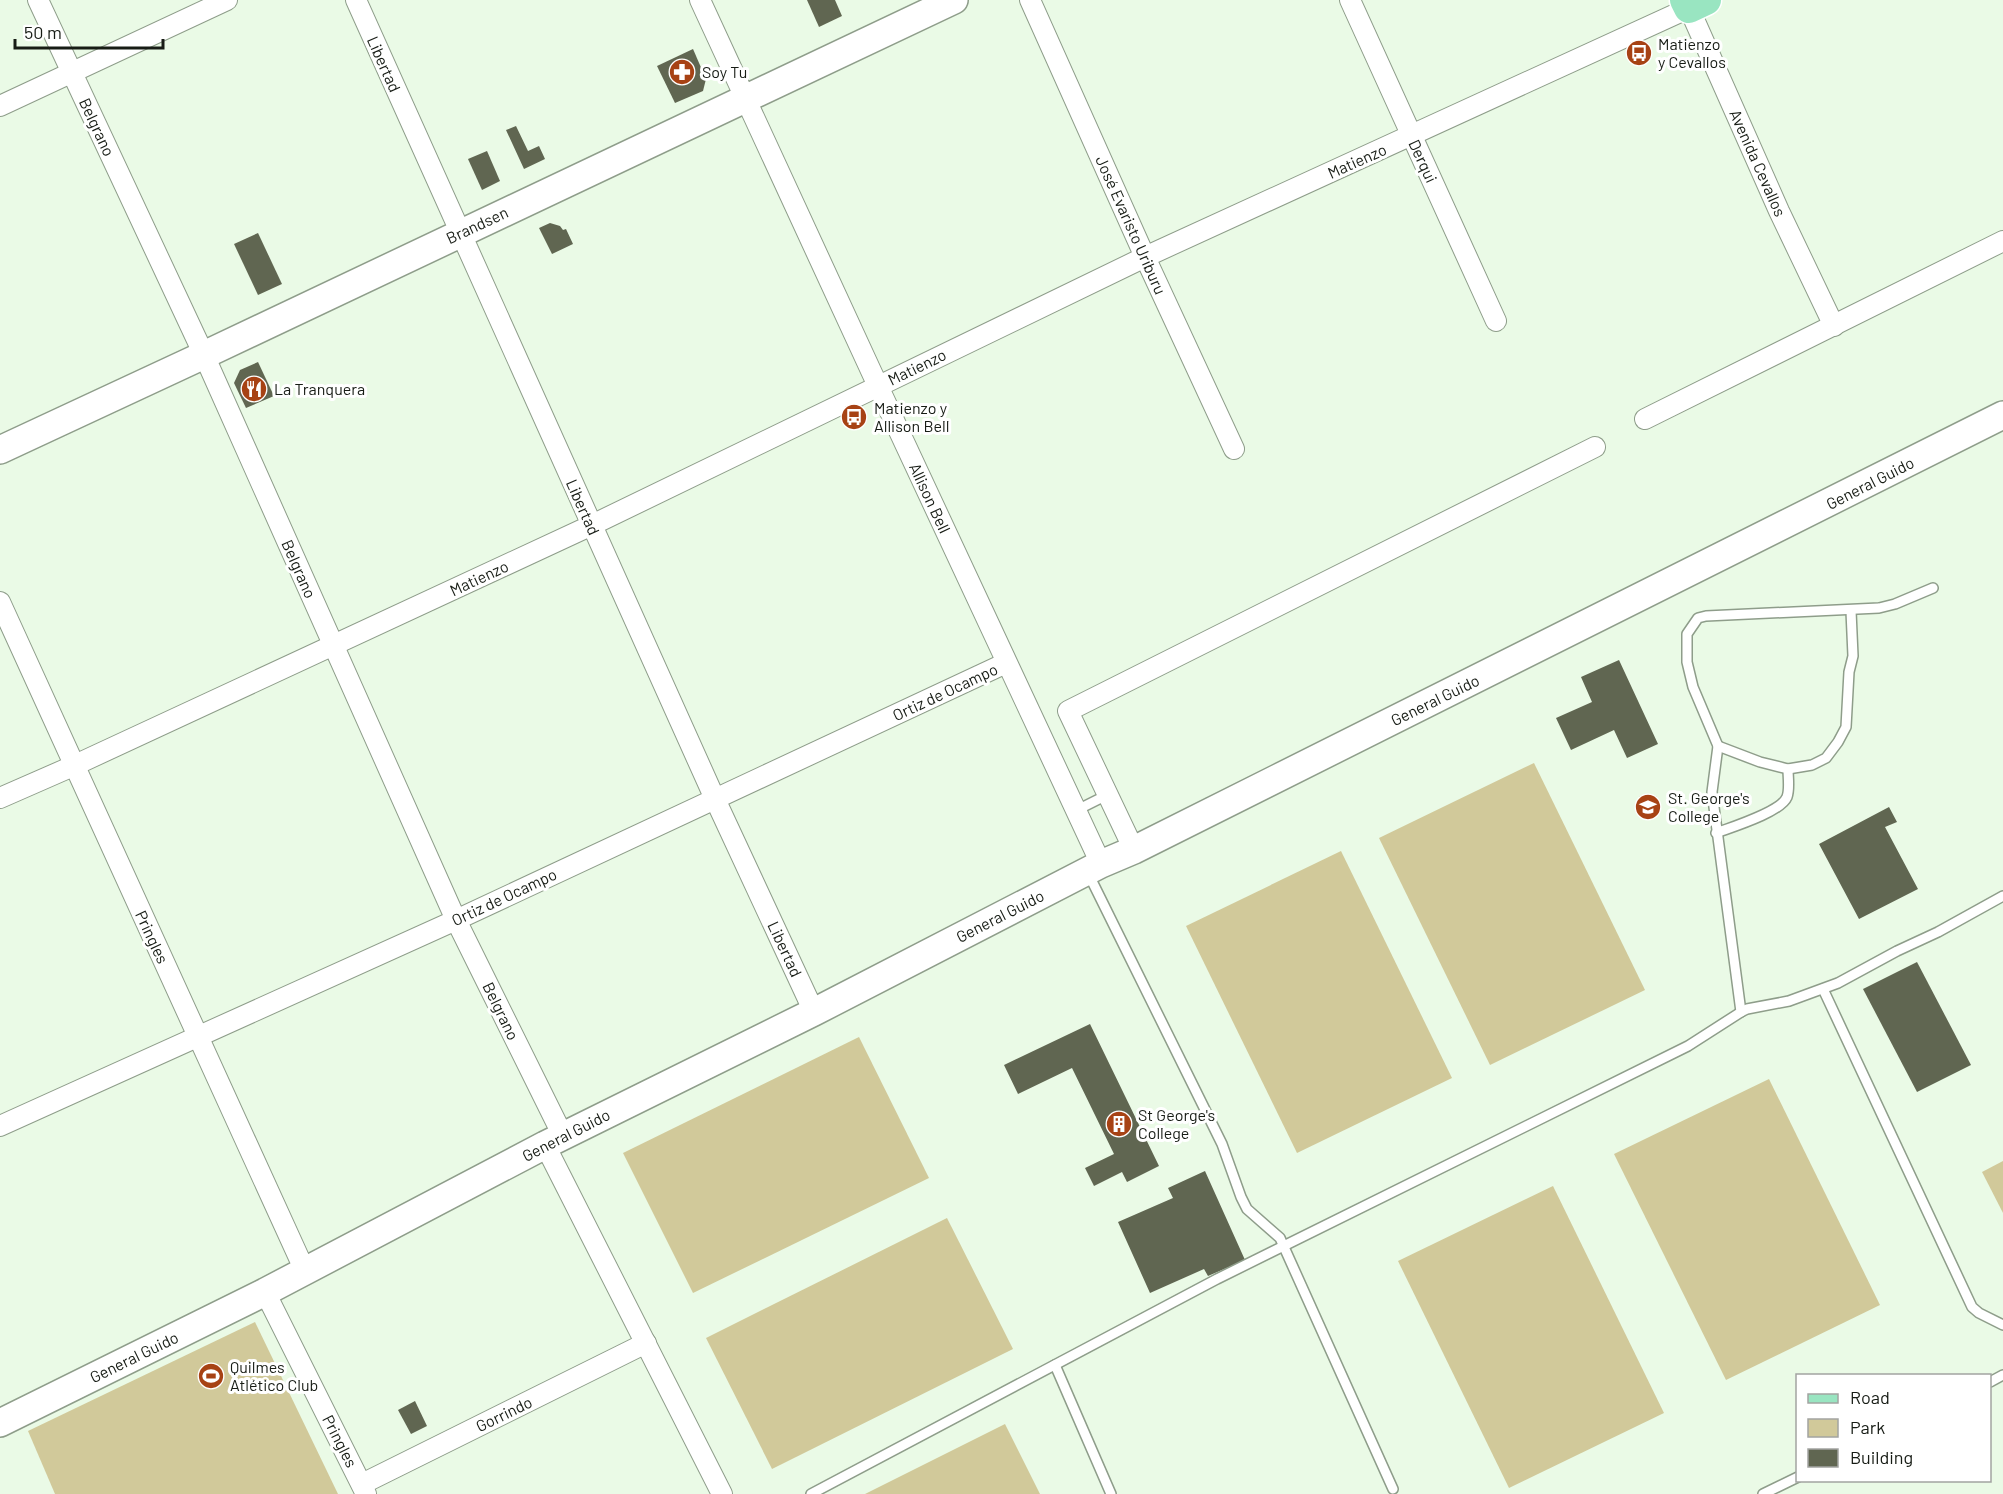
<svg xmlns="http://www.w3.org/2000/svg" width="2003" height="1494" font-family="Barlow,sans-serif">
	<rect width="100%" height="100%" fill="#eafae6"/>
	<!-- green -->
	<g fill="#d1c99a">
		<polygon points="1534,763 1645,990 1490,1065 1379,838"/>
		<polygon points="1341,851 1452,1078 1297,1153 1186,926"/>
		<polygon points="859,1037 929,1178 693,1293 623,1153"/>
		<polygon points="1769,1079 1880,1305 1726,1380 1614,1154"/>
		<polygon points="2003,1161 2003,1213 1982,1172"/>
		<polygon points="1553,1186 1664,1413 1509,1488 1398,1261"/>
		<polygon points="947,1218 1013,1349 772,1469 706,1338"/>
		<polygon points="255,1322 338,1494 55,1494 28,1431"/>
		<polygon points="1005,1424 1040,1494 865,1494"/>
	</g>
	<!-- building -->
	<g fill="#606651">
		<polygon points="807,0 835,0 842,16 819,27"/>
		<polygon points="693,49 706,79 703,91 675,103 657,66"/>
		<polygon points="516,126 528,151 539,146 545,159 524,169 506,130"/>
		<polygon points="487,151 500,181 482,190 468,159"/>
		<polygon points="550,223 560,226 563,230 566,229 573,244 552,254 539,228"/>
		<polygon points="258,233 282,284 258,295 234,244"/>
		<polygon points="258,362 274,396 246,408 234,383 240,370"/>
		<polygon points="1619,660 1658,744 1627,758 1614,730 1571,750 1556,718 1592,702 1581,677"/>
		<polygon points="1889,807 1897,822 1885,827 1918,889 1859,919 1819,844"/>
		<polygon points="1917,962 1971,1065 1917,1092 1863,989"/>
		<polygon points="1090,1024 1159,1166 1127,1182 1122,1172 1094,1186 1085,1168 1114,1154 1072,1068 1018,1094 1004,1065"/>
		<polygon points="1205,1171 1245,1260 1208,1276 1204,1269 1150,1293 1118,1222 1173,1198 1168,1188"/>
		<polygon points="415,1401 427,1426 411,1434 398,1410"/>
	</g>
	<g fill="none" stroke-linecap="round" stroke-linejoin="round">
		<!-- lane casing -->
		<g stroke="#8e9d8a" stroke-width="12">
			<g id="lane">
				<polyline points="1718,746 1760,762 1788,769 1812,765 1826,758 1838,742 1846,727 1849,672 1853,656 1851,611"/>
				<polyline points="1077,810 1107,795"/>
				<path d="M1716,833c16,-6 65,-21 71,-36 3,-8 1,-19 1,-28"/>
				<polyline points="1088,873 1222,1144 1241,1197 1247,1209 1280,1238 1284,1247 1393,1489"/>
				<polyline points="1823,989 1972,1307 1979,1313 2003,1325"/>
				<polyline points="1741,1012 1712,792 1718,746 1693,687 1687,662 1687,634 1698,618 1706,616 1879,608 1895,604 1933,588"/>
				<polyline points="1055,1365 1111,1494"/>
				<polyline points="1990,1382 2003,1375"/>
				<polyline points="811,1494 1217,1279 1688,1046 1741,1012 1747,1009 1789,1001 1838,983 1897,951 1938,932 2003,896"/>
				<polyline points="1763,1494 1798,1477"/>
			</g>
		</g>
		<!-- street casing -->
		<g stroke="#8e9d8a" stroke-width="22">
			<g id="street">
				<polyline points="38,0 204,355 456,920 563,1136"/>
				<polyline points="356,0 715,799 814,1012"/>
				<polyline points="700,0 878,386 1101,864"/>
				<polyline points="1030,0 1145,257 1234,449"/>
				<polyline points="1350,0 1496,321"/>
				<polyline points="0,106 227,0"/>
				<polyline points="1645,419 2003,241"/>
				<polyline points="0,602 305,1271"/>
				<polyline points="0,798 73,766 592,525 1145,257 1689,8 1779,211 1834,326"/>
				<polyline points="1134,850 1068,711 1595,447"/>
				<polyline points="0,1126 456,920 1006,663"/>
				<polyline points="545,1145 722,1494"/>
				<polyline points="265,1292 366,1494"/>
				<polyline points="362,1484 646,1343"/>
			</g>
		</g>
		<!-- secondary casing -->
		<g stroke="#8e9d8a" stroke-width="30">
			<g id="secondary">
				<polyline points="0,450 204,355 954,0"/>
				<polyline points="0,1423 265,1292 545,1145 814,1012 1101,864 1134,850 2003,415"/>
			</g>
		</g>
		<!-- primary casing -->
		<g stroke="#fff" stroke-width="33">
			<polyline id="primary" points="1685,0 1689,8 1706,0"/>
		</g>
		<!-- lane -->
		<use href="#lane" stroke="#fff" stroke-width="9"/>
		<!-- street -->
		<use href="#street" stroke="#fff" stroke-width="20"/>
		<!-- secondary -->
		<use href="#secondary" stroke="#fff" stroke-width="27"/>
		<!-- primary -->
		<use href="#primary" stroke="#99e5c1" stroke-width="30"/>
	</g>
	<!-- icons -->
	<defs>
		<g id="bus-disc" transform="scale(1.35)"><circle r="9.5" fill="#a74214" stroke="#fff"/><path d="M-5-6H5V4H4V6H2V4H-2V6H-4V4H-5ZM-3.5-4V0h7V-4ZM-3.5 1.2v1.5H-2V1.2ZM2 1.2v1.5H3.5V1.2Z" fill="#fff"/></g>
		<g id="pharmacy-disc" transform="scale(1.35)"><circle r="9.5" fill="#a74214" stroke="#fff"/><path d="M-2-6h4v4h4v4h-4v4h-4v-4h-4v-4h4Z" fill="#fff"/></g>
		<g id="restaurant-disc" transform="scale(1.35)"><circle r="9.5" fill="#a74214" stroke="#fff"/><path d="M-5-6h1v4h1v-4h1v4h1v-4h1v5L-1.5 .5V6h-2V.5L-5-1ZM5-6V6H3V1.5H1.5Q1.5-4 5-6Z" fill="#fff"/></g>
		<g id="school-disc" transform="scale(1.35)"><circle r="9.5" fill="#a74214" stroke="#fff"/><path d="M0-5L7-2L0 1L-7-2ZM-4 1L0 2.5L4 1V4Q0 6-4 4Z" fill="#fff"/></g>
		<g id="building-disc" transform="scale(1.35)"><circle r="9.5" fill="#a74214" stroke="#fff"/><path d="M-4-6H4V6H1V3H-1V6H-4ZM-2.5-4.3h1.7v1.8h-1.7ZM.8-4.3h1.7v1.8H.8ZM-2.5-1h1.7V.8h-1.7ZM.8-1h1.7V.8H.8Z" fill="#fff"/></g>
		<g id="stadium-disc" transform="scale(1.35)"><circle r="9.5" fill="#a74214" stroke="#fff"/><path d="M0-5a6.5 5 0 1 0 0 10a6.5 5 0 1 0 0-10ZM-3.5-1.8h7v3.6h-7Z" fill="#fff"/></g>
	</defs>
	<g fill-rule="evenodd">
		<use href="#bus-disc" x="1639" y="53"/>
		<use href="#pharmacy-disc" x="682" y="72"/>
		<use href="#restaurant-disc" x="254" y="389"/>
		<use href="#bus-disc" x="854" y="417"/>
		<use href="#school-disc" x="1648" y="807"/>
		<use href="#building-disc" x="1119" y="1124"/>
		<use href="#stadium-disc" x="211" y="1376"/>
	</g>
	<g text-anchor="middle" stroke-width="6" stroke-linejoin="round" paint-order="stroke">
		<!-- poi labels -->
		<g font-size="16" fill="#171c15" stroke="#fff" text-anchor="start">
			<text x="1658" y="50">Matienzo<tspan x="1658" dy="18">y Cevallos</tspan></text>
			<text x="702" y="78">Soy Tu</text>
			<text x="274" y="395">La Tranquera</text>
			<text x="874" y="414">Matienzo y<tspan x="874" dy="18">Allison Bell</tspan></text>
			<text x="1668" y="804">St. George's<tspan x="1668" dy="18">College</tspan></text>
			<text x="1138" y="1121">St George's<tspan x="1138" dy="18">College</tspan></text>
			<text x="230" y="1373">Quilmes<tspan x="230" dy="18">Atlético Club</tspan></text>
		</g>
		<!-- street labels -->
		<g font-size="16" fill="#171c15" stroke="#fff">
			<text transform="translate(384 64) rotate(66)" y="6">Libertad</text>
			<text transform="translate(97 127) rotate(65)" y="6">Belgrano</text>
			<text transform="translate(1357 161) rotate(-24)" y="6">Matienzo</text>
			<text transform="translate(1423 161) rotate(65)" y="6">Derqui</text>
			<text transform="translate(1758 163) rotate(66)" y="6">Avenida Cevallos</text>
			<text transform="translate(477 225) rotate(-25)" y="6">Brandsen</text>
			<text transform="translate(1131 225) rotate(66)" y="6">José Evaristo Uriburu</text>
			<text transform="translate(917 367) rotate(-26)" y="6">Matienzo</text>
			<text transform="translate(1870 483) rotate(-27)" y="6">General Guido</text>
			<text transform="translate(930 498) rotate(65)" y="6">Allison Bell</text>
			<text transform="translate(583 507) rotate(66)" y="6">Libertad</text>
			<text transform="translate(299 569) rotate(66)" y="6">Belgrano</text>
			<text transform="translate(479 578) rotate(-25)" y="6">Matienzo</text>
			<text transform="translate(945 692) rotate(-25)" y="6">Ortiz de Ocampo</text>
			<text transform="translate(1435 700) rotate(-26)" y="6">General Guido</text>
			<text transform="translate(504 897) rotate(-25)" y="6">Ortiz de Ocampo</text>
			<text transform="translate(1000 916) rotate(-27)" y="6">General Guido</text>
			<text transform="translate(152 937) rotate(65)" y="6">Pringles</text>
			<text transform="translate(785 949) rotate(65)" y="6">Libertad</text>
			<text transform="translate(501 1011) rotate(64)" y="6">Belgrano</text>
			<text transform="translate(566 1135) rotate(-27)" y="6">General Guido</text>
			<text transform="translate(134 1357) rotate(-26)" y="6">General Guido</text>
			<text transform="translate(504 1414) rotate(-26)" y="6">Gorrindo</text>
			<text transform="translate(340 1441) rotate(63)" y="6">Pringles</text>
		</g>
	</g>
	<!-- legend -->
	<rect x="1796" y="1374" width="195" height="108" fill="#ffffff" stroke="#a2a4a1" stroke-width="1.5"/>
	<rect x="1808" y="1394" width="30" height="9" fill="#99e5c1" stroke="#a2a4a1" stroke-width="1.5"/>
	<text x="1850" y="1404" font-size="18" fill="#171c15">Road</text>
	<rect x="1808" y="1419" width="30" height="18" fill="#d1c99a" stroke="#a2a4a1" stroke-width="1.5"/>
	<text x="1850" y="1434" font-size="18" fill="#171c15">Park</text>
	<rect x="1808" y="1449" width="30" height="18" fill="#606651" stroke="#a2a4a1" stroke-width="1.5"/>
	<text x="1850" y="1464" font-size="18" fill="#171c15">Building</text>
	<!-- scale -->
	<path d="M15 39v9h148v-9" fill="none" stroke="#171c15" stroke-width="3"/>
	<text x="24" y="39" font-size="18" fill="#171c15" stroke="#ffffff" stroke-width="4.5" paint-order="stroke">50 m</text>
</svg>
